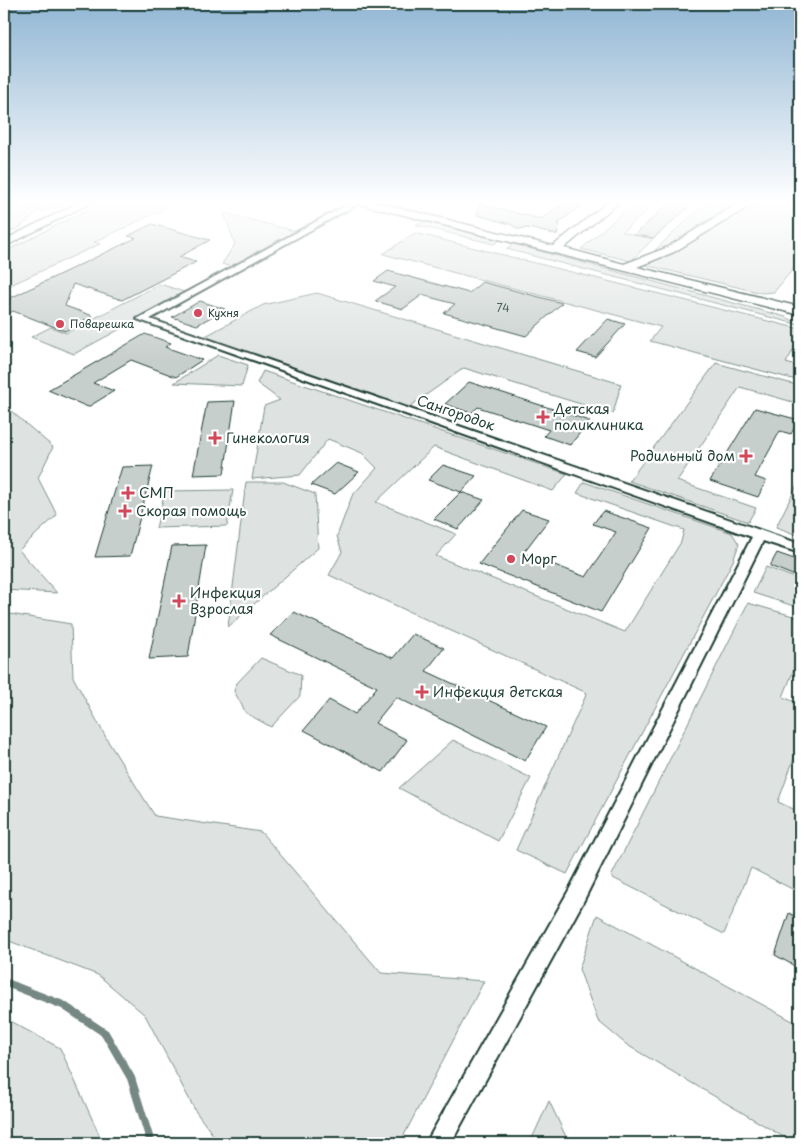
<svg xmlns="http://www.w3.org/2000/svg" width="804" height="1147" font-family="'Playpen Sans',sans-serif">
	<rect width="100%" height="100%" fill="#fff"/>
	<filter id="ink" filterUnits="userSpaceOnUse"><feTurbulence type="fractalNoise" baseFrequency=".02" numOctaves="2"/><feDisplacementMap in="SourceGraphic" scale="10" xChannelSelector="R" yChannelSelector="G"/><feConvolveMatrix kernelMatrix="1 2 1 2 8 2 1 2 1" color-interpolation-filters="sRGB"/></filter>
	<g filter="url(#ink)">
		<!-- green -->
		<g fill="#dee3e2" stroke="#7e908b">
			<polygon points="104,201 170,201 171,206 94,242 100,244 4,288 4,252"/>
			<polygon points="636,201 658,201 622,232 653,239 631,261 581,249"/>
			<polygon points="707,201 743,201 726,207 673,244 654,251"/>
			<polygon points="758,201 800,201 800,228 795,234 800,236 800,261 774,292 762,293 645,265 675,251 740,209"/>
			<polygon points="4,204 64,206 36,213 21,227 4,234"/>
			<polygon points="224,213 299,232 234,268 222,264 235,244"/>
			<polygon points="424,220 501,239 494,244 416,225"/>
			<polygon points="415,233 800,329 800,338 786,363 800,367 800,381 650,341 661,327 383,254"/>
			<polygon points="513,244 786,317 800,325 506,249"/>
			<polygon points="160,284 187,293 74,354 31,337 51,327 66,333"/>
			<polygon points="317,293 621,384 613,414 464,368 405,410 200,339 263,305"/>
			<polygon points="218,355 248,365 242,386 174,383"/>
			<polygon points="716,363 800,386 800,404 740,387 677,481 756,508 748,522 629,481"/>
			<polygon points="263,371 567,474 553,491 434,447 376,502 456,534 436,556 625,632 681,542 684,530 577,493 584,482 732,533 739,544 733,561 567,874 516,850 587,693 329,575 342,552 337,536 352,496 377,468 362,453 328,439 300,475 252,479 264,406 280,400 257,383"/>
			<polygon points="4,405 53,447 38,478 57,515 19,550 57,593 4,590"/>
			<polygon points="800,479 800,536 776,527"/>
			<polygon points="246,482 283,482 315,494 318,548 228,627"/>
			<polygon points="233,490 227,526 156,528 165,491"/>
			<polygon points="766,567 800,580 800,608 753,593"/>
			<polygon points="748,603 800,618 800,654 783,697 800,704 800,742 778,802 800,812 800,893 751,868 724,934 611,877"/>
			<polygon points="4,613 71,624 73,677 109,743 155,816 261,832 381,973 484,981 400,1143 219,1143 196,1112 145,1015 98,975 4,939"/>
			<polygon points="261,658 301,675 300,696 271,727 246,713 234,691 237,683"/>
			<polygon points="453,740 531,778 498,841 399,788"/>
			<polygon points="597,915 800,1025 800,1143 794,1143 627,1045 598,1021 579,969"/>
			<polygon points="4,1018 60,1048 103,1143 4,1143"/>
			<polygon points="549,1101 569,1143 530,1143"/>
		</g>
		<g fill="none" stroke-linecap="round" stroke-linejoin="round">
			<!-- stream -->
			<polyline stroke="#758883" stroke-width="8" points="4,982 63,1005 105,1033 131,1078 151,1143"/>
		</g>
		<!-- building -->
		<g fill="#c7cfcc" stroke="#1f3d34">
			<polygon points="566,201 588,201 558,223 560,223 557,235 528,228 518,229 510,224 477,215 480,204 541,219"/>
			<polygon points="672,201 695,201 654,238 634,235"/>
			<polygon points="152,224 210,240 179,257 196,262 122,300 73,284 65,306 93,316 65,331 13,311 4,316 4,301 136,238 128,236"/>
			<polygon points="388,271 469,293 482,282 562,303 526,336 444,313 455,304 422,295 403,309 375,301 395,287 374,281"/>
			<polygon points="200,301 225,309 197,325 172,317"/>
			<polygon points="608,319 625,324 595,357 577,352"/>
			<polygon points="145,334 171,343 165,347 202,360 176,377 131,360 93,383 114,391 88,407 48,390"/>
			<polygon points="469,382 590,421 570,445 544,436 549,430 478,407 471,413 445,404"/>
			<polygon points="235,401 224,474 193,475 207,402"/>
			<polygon points="755,408 799,420 791,434 780,431 755,477 766,481 758,497 710,481"/>
			<polygon points="336,463 359,472 335,494 311,485"/>
			<polygon points="443,465 476,476 461,492 428,480"/>
			<polygon points="153,466 130,556 95,557 122,467"/>
			<polygon points="461,492 484,500 458,529 434,519"/>
			<polygon points="522,510 549,519 523,553 586,577 616,532 593,524 603,511 652,528 601,612 479,564"/>
			<polygon points="206,545 188,657 149,659 172,546"/>
			<polygon points="777,553 800,561 800,578 770,566"/>
			<polygon points="294,612 393,658 413,634 444,648 426,671 546,727 525,761 396,697 375,723 407,740 383,772 304,730 329,700 355,714 377,687 270,635"/>
			<polygon points="789,913 800,919 800,969 775,955"/>
		</g>
		<g fill="none" stroke-linecap="round" stroke-linejoin="round">
			<!-- street casing -->
			<g stroke="#1f3d34" stroke-width="4">
				<polygon id="street" points="354,201 363,201 150,319 800,544 800,553 763,541 583,902 451,1143 426,1143 569,890 752,537 137,319"/>
			</g>
			<!-- secondary casing -->
			<g stroke="#1f3d34" stroke-width="3">
				<g id="secondary">
					<polygon points="82,201 94,201 4,247 4,240"/>
					<polygon points="355,201 371,201 553,246 609,201 620,201 564,248 624,264 666,248 734,206 745,201 758,201 674,252 637,267 800,307 800,315 356,203"/>
				</g>
			</g>
			<!-- street -->
			<use href="#street" fill="#fff" fill-rule="evenodd"/>
			<!-- secondary -->
			<use href="#secondary" fill="#fff" fill-rule="evenodd"/>
		</g>
	</g>
	<!-- sky -->
	<linearGradient id="sky" x2="0" y2="1"><stop stop-color="#91b6d4"/><stop offset="0.56" stop-color="#fff"/><stop offset="1" stop-color="#fff" stop-opacity="0"/></linearGradient>
	<rect width="804" height="361" fill="url(#sky)"/>
	<!-- markers -->
	<g fill="#d1495b" stroke="#fff" stroke-width="2">
		<circle cx="198" cy="313" r="5"/>
		<circle cx="60" cy="324" r="5"/>
		<path d="M540.5 409.5h5v5h5v5h-5v5h-5v-5h-5v-5h5z"/>
		<path d="M212.5 430.5h5v5h5v5h-5v5h-5v-5h-5v-5h5z"/>
		<path d="M743.5 448.5h5v5h5v5h-5v5h-5v-5h-5v-5h5z"/>
		<path d="M125.5 485.5h5v5h5v5h-5v5h-5v-5h-5v-5h5z"/>
		<path d="M122.5 503.5h5v5h5v5h-5v5h-5v-5h-5v-5h5z"/>
		<circle cx="511" cy="559" r="5"/>
		<path d="M176.5 593.5h5v5h5v5h-5v5h-5v-5h-5v-5h5z"/>
		<path d="M419.5 684.5h5v5h5v5h-5v5h-5v-5h-5v-5h5z"/>
	</g>
	<g text-anchor="middle" stroke-width="4.5" stroke-linejoin="round" paint-order="stroke">
		<!-- number labels -->
		<g font-size="11" fill="#49625a">
			<text x="503" y="312">74</text>
		</g>
		<!-- far-poi labels -->
		<g font-size="11" fill="#1f3d34" stroke="#fff" text-anchor="start">
			<text x="208" y="317">Кухня</text>
			<text x="70" y="328">Поварешка</text>
		</g>
		<!-- poi labels -->
		<g font-size="14" fill="#1f3d34" stroke="#fff" text-anchor="start">
			<text x="554" y="414">Детская<tspan x="554" dy="16">поликлиника</tspan></text>
			<text x="226" y="443">Гинекология</text>
			<text x="735" y="461" text-anchor="end">Родильный дом</text>
			<text x="139" y="498">СМП</text>
			<text x="136" y="516">Скорая помощь</text>
			<text x="521" y="564">Морг</text>
			<text x="190" y="598">Инфекция<tspan x="190" dy="16">Взрослая</tspan></text>
			<text x="433" y="697">Инфекция детская</text>
		</g>
		<!-- street labels -->
		<g font-size="14" fill="#1f3d34" stroke="#fff">
			<text transform="translate(456 413) rotate(19)" y="5">Сангородок</text>
		</g>
	</g>
	<!-- margin -->
	<rect width="804" height="1147" fill="none" stroke="#fff" stroke-width="20"/>
	<rect x="10" y="10" width="784" height="1127" fill="none" stroke="#1f3d34" stroke-width="2" filter="url(#ink)"/>
</svg>
